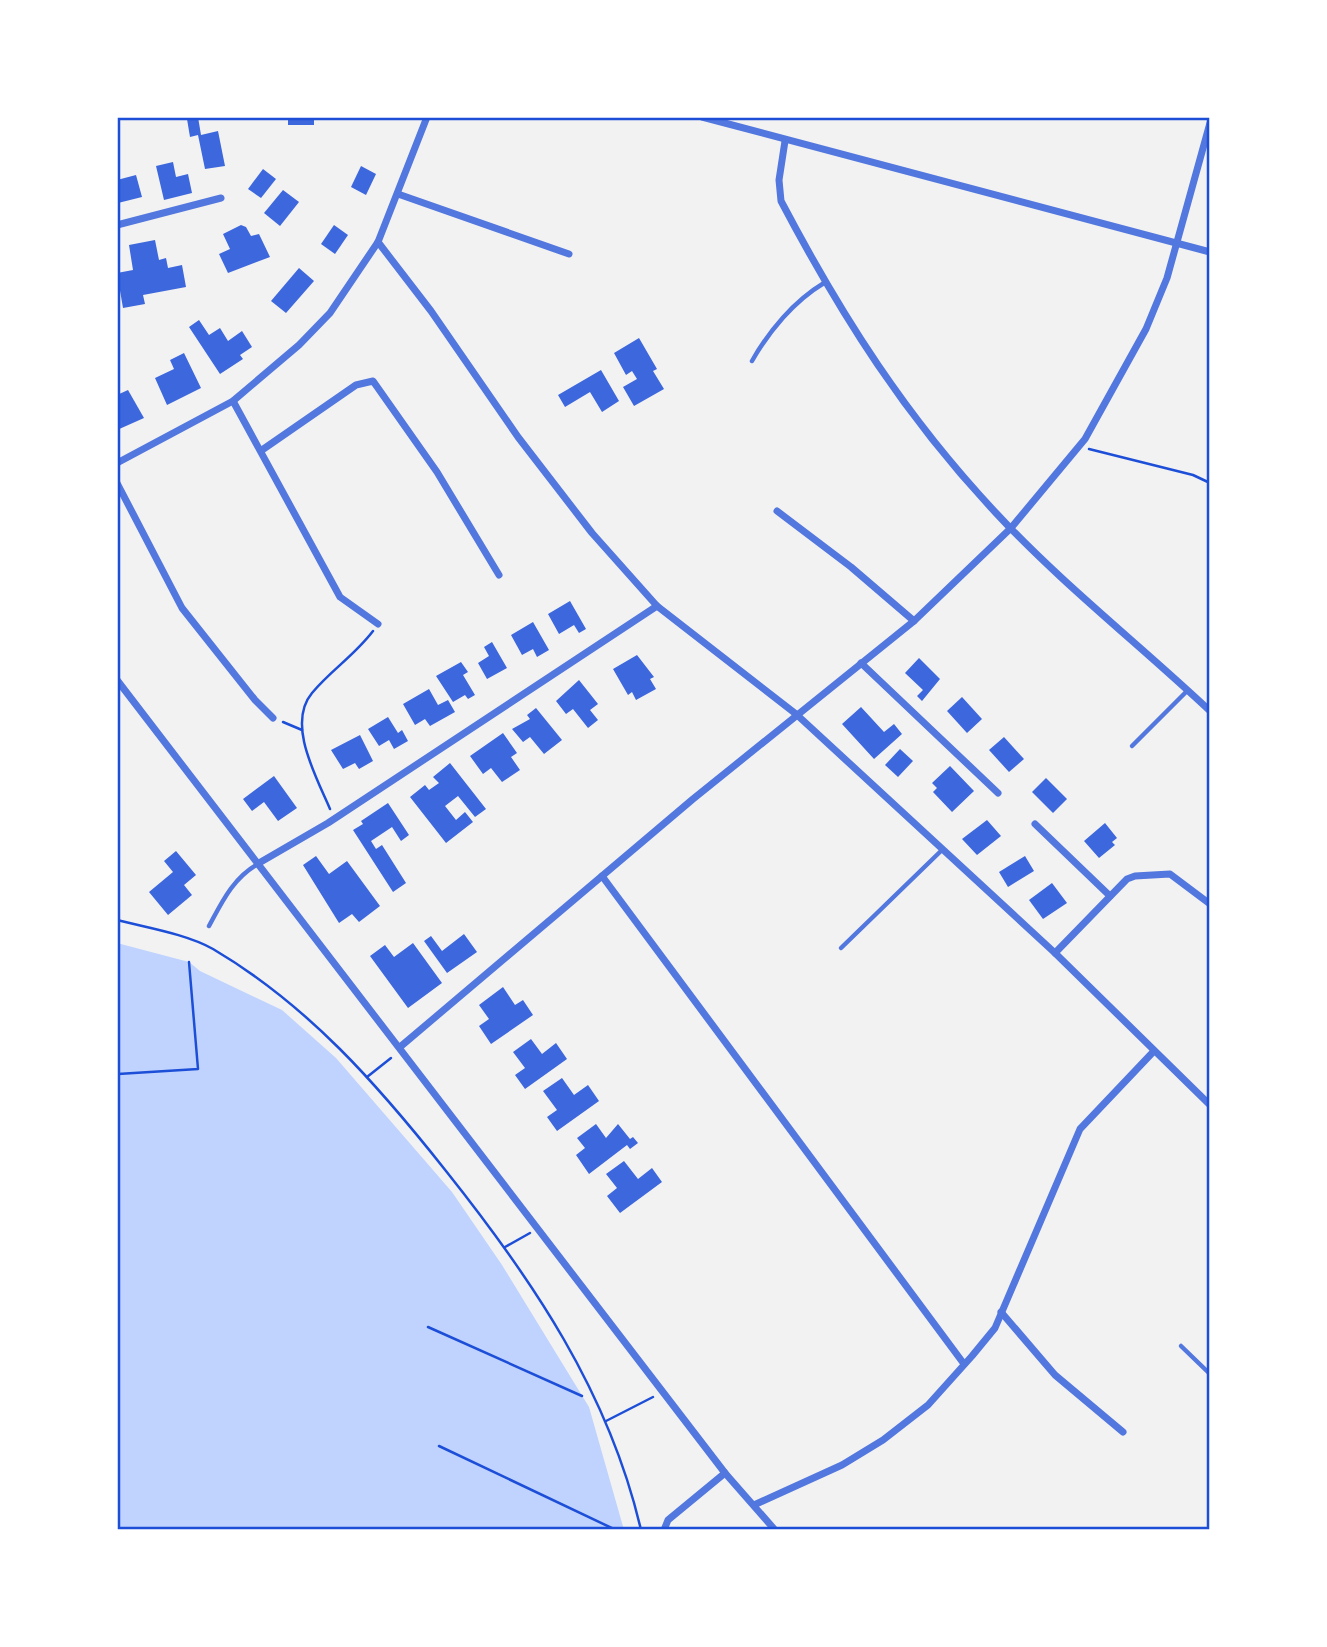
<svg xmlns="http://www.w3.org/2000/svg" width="1327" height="1647" font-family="Signika,sans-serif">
	<rect width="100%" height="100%" fill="#f2f2f2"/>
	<!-- water -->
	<polygon fill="#bfd3fe" points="117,943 189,962 200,971 282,1010 336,1058 452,1192 502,1265 589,1407 624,1530 117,1530"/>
	<!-- building -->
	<g fill="#3d67dc">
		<polygon points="198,117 201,135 218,131 225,166 205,169 198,135 190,137 187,119"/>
		<rect x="288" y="117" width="26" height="8"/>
		<polygon points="173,162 176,177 188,174 192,193 164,200 156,166"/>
		<polygon points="361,166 376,174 366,195 351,187"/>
		<polygon points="263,169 276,179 261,198 248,189"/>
		<polygon points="136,175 142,197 118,203 117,180"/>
		<polygon points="283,190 299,202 280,226 264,213"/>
		<polygon points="241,225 246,227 251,236 259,234 270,257 228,273 219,254 230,249 223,234"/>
		<polygon points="334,225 348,235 335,254 321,244"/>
		<polygon points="155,240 159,260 166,258 168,268 182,265 186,287 143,295 145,304 123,308 117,273 133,270 129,245"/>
		<polygon points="299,268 314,281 286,313 271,301"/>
		<polygon points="199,320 209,335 220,328 228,341 242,331 252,347 240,355 243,359 220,374 189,327"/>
		<polygon points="639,338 657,369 653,371 664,389 634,406 623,387 637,379 632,371 626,375 614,353"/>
		<polygon points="184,353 201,388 167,405 155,378 174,369 170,360"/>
		<polygon points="601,370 619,401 602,412 590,392 565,407 558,395"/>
		<polygon points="128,390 144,418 117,430 117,395"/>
		<polygon points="570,601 586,629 579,633 574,625 559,634 548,614"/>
		<polygon points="533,622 549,650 537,657 533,649 522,655 511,635"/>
		<polygon points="492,642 507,668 487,679 478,663 489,656 484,647"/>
		<polygon points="637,655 654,677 650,679 656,689 636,700 632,692 628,695 613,669"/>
		<polygon points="919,658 940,679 922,701 917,696 923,690 905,673"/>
		<polygon points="461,662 468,672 463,675 475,695 468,699 465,695 453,702 436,676"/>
		<polygon points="579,680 598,704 590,710 598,720 588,728 573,709 566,714 556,701"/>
		<polygon points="429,689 438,705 448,700 455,712 430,726 425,719 415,725 403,704"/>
		<polygon points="962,697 982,719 967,733 947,711"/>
		<polygon points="861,707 884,732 894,724 902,734 874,759 842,724"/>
		<polygon points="536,708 562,740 544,754 530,737 523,742 512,729 530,719 527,715"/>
		<polygon points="388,717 398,733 402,730 408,741 394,749 389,740 379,746 368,729"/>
		<polygon points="503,733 517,753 511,757 520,770 502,782 491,768 483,774 470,756"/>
		<polygon points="360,735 373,761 359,769 355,763 343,769 331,750"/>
		<polygon points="1004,737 1024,759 1009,772 989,750"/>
		<polygon points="900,749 913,761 898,777 885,765"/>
		<polygon points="450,763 486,809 475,817 458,796 445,806 456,820 465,812 473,822 446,843 410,797 425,785 429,790 439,783 433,777"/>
		<polygon points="950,766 974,791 952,812 933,792 937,788 932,783"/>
		<polygon points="274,776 297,808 278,821 264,802 252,811 243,799"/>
		<polygon points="1046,778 1067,799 1053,813 1032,792"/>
		<polygon points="388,803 409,835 401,841 392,827 371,841 376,849 382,845 406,883 393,892 353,830 363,824 361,821"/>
		<polygon points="987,820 1001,836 977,855 962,839"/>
		<polygon points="1105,823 1117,838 1112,842 1115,845 1099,858 1084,841"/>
		<polygon points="176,851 196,875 184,885 192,895 168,915 149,892 173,872 164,861"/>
		<polygon points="316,856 329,874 347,861 380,906 359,922 352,914 339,923 303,865"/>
		<polygon points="1025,856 1034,871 1008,887 999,872"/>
		<polygon points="1052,883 1067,903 1043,919 1029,900"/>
		<polygon points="464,934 477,952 447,973 424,941 431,936 442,951"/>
		<polygon points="413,943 442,983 408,1008 370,956 385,945 394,957"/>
		<polygon points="503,987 515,1005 523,1000 533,1015 491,1044 479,1026 489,1019 479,1005"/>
		<polygon points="531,1039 542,1054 556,1043 567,1059 525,1089 515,1075 525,1068 513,1052"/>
		<polygon points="562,1078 574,1095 588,1085 599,1101 557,1131 547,1117 557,1110 543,1091"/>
		<polygon points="596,1124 606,1138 618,1124 630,1139 633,1137 638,1143 630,1149 627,1145 589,1174 576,1155 585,1148 577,1138"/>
		<polygon points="624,1161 638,1179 652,1168 662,1182 620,1213 607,1196 617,1188 606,1174"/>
	</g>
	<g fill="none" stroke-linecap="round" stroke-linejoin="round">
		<!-- path -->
		<g stroke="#1d4ed8" stroke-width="2.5">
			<polyline points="1089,449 1193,475 1210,483"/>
			<polyline points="283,722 302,730"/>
			<path d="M330,809c-13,-31 -44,-85 -18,-116 19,-23 42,-37 61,-62"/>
			<path d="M117,920c31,8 69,14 96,29 95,56 165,136 233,222 86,108 163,221 195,359"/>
			<polyline points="118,1074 198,1069 189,962"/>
			<polyline points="367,1077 391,1058"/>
			<polyline points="505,1247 530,1233"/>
			<polyline points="428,1327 582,1396"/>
			<polyline points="606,1421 653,1397"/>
			<polyline points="439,1446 616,1530"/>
		</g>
		<!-- service -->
		<g stroke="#5277de" stroke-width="4.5">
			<path d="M752,361c17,-30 42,-60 72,-78"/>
			<polyline points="1132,746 1188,690"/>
			<path d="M209,926c13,-24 24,-48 49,-62"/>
			<polyline points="841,948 943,849"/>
			<polyline points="1181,1346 1210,1374"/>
		</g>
		<!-- minor -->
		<g stroke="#5277de" stroke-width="7">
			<polyline points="702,117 1210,252"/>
			<path d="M785,141l-6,39 2,21c61,116 125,216 215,312 66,71 144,132 214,198"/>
			<polyline points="398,194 569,254"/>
			<polyline points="117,225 221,198"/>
			<polyline points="378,242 431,311 518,437 592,533 657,606 796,714 1055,953 1210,1105"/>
			<polyline points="233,401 340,597 378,624"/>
			<polyline points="262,450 356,385 373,381 437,472 499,575"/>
			<polyline points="117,463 233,401 299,345 330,313 378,242 427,117"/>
			<polyline points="117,483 182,608 255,700 273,718"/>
			<polyline points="777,511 851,567 914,621"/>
			<polyline points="861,663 998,793"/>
			<polyline points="117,680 725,1473 775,1530"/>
			<polyline points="1035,824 1110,896"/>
			<polyline points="259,863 328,823 657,606"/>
			<polyline points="602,876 964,1364"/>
			<polyline points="1055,953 1127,879 1135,876 1170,874 1210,904"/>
			<polyline points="400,1047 693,799 914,621 1011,528 1085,439 1146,329 1167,278 1210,123"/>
			<polyline points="1001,1312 1055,1375 1123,1432"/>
			<polyline points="754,1505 842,1465 883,1440 928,1405 972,1356 995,1328 1080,1129 1154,1051"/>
			<polyline points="664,1530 668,1520 725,1473"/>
		</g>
	</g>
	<!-- border -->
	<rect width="1327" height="1647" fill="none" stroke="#ffffff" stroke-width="238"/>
	<rect x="119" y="119" width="1089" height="1409" fill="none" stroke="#1d4ed8" stroke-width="2.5"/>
</svg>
